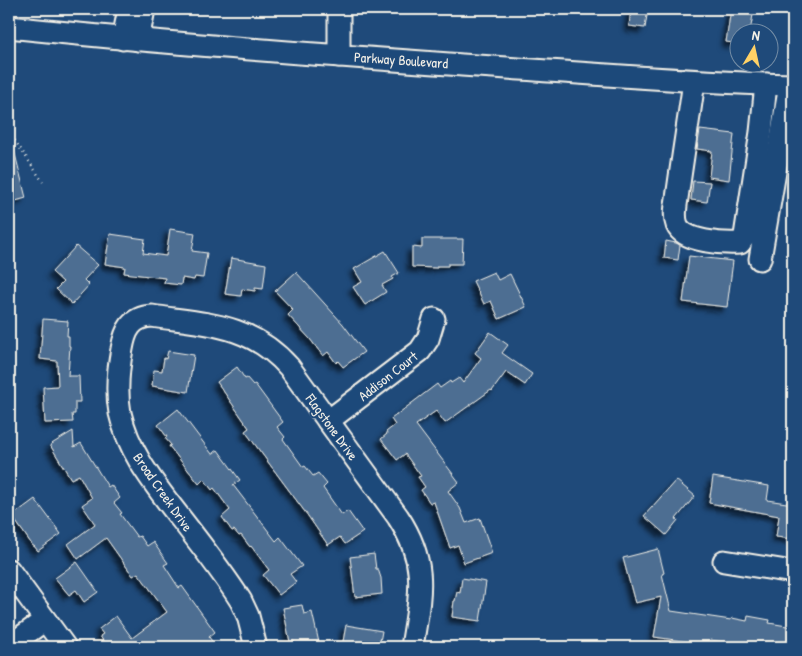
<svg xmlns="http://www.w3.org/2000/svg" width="802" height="656" font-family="'Patrick Hand',sans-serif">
	<defs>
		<filter id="shadow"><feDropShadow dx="-4.5" dy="4.5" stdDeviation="2.5" flood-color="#0009"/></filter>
	</defs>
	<rect width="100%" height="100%" fill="#1f4a7a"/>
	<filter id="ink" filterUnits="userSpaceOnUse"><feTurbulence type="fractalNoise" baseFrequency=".02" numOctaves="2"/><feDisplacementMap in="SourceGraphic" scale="10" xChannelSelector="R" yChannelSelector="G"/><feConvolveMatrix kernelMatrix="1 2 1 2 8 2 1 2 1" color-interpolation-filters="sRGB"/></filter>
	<g filter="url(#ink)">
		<!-- building -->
		<g fill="#4d6e92" stroke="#f4f1e8" filter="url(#shadow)">
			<polygon points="631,9 648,9 645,28 629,26"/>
			<polygon points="731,9 754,9 750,32 740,32 740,44 726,42"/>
			<polygon points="700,130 734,134 729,180 709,177 712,151 697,149"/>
			<polygon points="13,146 26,198 9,203 9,147"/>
			<polygon points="693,181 710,182 707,202 691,200"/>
			<polygon points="170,229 195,233 192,251 207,253 203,278 195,277 194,280 182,278 181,285 164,283 165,278 124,273 125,267 105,264 110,234 145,239 143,253 166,256"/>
			<polygon points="422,239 463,239 462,264 448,264 448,266 437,266 437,268 412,267 412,247 422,248"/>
			<polygon points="666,241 676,243 680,245 678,260 664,258"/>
			<polygon points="76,246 98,265 84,280 89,285 72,304 56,289 63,282 52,272"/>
			<polygon points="385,251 399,273 392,277 393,279 382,285 386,292 365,305 353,287 362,282 354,269"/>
			<polygon points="689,256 733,261 727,307 683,302"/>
			<polygon points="231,258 266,264 263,289 255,288 255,291 242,289 241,296 225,294"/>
			<polygon points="296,272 343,324 364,352 343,367 338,361 336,363 328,352 323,356 310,339 288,315 293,310 275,291"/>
			<polygon points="494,272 498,280 510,274 526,307 499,319 491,301 484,304 473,281"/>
			<polygon points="43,319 68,321 67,336 69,336 69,346 70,346 68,376 79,376 80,402 75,402 75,414 72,414 73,422 45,423 43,387 58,386 57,361 40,359"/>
			<polygon points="490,332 508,345 502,353 532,374 525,385 506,372 492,391 491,390 445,423 436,411 416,425 459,482 448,491 460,508 466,523 480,518 492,553 464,563 458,545 450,548 434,502 430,503 421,490 425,487 418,477 421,476 405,454 397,460 381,439 387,434 386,432 395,425 391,419 437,384 440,388 450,381 451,383 459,378 463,383 481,358 475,353"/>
			<polygon points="168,351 194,355 188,392 152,386 154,370 162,371 164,358 166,359"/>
			<polygon points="237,367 245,379 247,378 253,385 255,384 283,422 277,427 285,437 283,439 303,467 305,466 313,476 318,473 327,484 323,488 342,515 348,511 363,532 345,544 340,537 328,545 308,516 245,431 249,428 217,382"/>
			<polygon points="178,409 212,454 218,450 240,480 233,485 276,541 280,537 302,566 290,574 296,582 279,595 263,575 269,570 251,546 250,547 241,535 239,536 234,530 232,531 222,517 230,510 214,488 212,490 204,479 199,484 169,446 171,445 165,438 167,437 158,425"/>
			<polygon points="73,431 74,447 81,443 108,487 111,485 120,498 114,503 122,513 120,514 137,537 140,536 147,546 153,542 168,563 164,565 179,588 182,586 215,632 209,637 216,647 118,647 114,642 107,647 100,636 103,634 99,629 116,616 132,638 167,612 138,573 133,576 106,538 78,559 68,544 95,524 82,505 92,498 79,475 71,479 50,445"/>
			<polygon points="713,477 769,486 767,500 793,504 793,539 776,537 779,516 709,503"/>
			<polygon points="676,480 695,496 676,519 678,520 666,535 644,516"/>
			<polygon points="35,499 61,534 38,551 34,546 33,546 12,516"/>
			<polygon points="658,549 664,573 662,574 671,611 731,620 732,618 747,621 748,616 770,620 769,623 793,627 793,647 777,644 776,647 760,647 710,640 710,645 654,637 661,597 635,603 623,558"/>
			<polygon points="374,554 376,569 378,569 381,578 382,594 355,597 350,557"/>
			<polygon points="77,562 98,592 84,602 76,590 69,595 55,578"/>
			<polygon points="462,578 486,582 480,621 452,617 454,601 455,601 457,592 460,593"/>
			<polygon points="302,605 304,614 312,612 320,647 295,647 294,641 290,642 283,608"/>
			<polygon points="346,625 382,631 379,647 342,647"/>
		</g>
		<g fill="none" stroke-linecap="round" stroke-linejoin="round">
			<!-- minor casing -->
			<g stroke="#f4f1e8" stroke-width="25">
				<g id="minor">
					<path d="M9,27c150,16 302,27 453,38 110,7 221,17 331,20"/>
					<polyline points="123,39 129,9"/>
					<polyline points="138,40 144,9"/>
					<polyline points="339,56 339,9"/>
					<path d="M694,81c-5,37 -11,73 -16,110 -1,10 -5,24 -1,34 7,17 47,19 63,18l5,-7 16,-104 5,-48"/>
					<polyline points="760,259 790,85"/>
					<polyline points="328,421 420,351 428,339 434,319"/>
					<polyline points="724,561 793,572"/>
					<polyline points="9,570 65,647"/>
					<polyline points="9,646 45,620"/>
					<path d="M256,647l-8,-31 -7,-15c-21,-33 -46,-64 -70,-95 -22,-29 -43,-57 -51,-93 -4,-21 -2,-43 2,-64 3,-18 9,-32 30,-33 53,8 98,7 137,51l109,150c31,47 22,78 14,130"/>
				</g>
			</g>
			<!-- path -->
			<polyline stroke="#f4f1e8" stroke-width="2.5" stroke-dasharray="1 4" stroke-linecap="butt" points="9,132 43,182"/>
			<!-- minor -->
			<use href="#minor" stroke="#1f4a7a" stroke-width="21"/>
		</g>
	</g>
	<g text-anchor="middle" stroke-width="4" stroke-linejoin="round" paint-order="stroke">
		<!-- street labels -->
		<g font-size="14" fill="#f4f1e8" stroke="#1f4a7a">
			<text transform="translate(401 60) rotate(4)" y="5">Parkway Boulevard</text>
			<text transform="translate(388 376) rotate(-38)" y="5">Addison Court</text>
			<text transform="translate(332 427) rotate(54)" y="5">Flagstone Drive</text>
			<text transform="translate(163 492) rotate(55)" y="5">Broad Creek Drive</text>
		</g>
	</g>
	<!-- margin -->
	<rect width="802" height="656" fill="none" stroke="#1f4a7a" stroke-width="30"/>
	<rect x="15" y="15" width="772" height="626" fill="none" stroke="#f4f1e8" stroke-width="2" filter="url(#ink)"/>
	<!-- north arrow -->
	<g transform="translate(754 48) rotate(9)"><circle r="24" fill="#1f4a7a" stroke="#748da6"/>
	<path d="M0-4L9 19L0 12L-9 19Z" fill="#ffd166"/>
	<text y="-8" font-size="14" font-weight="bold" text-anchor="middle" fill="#f4f1e8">N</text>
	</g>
</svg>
